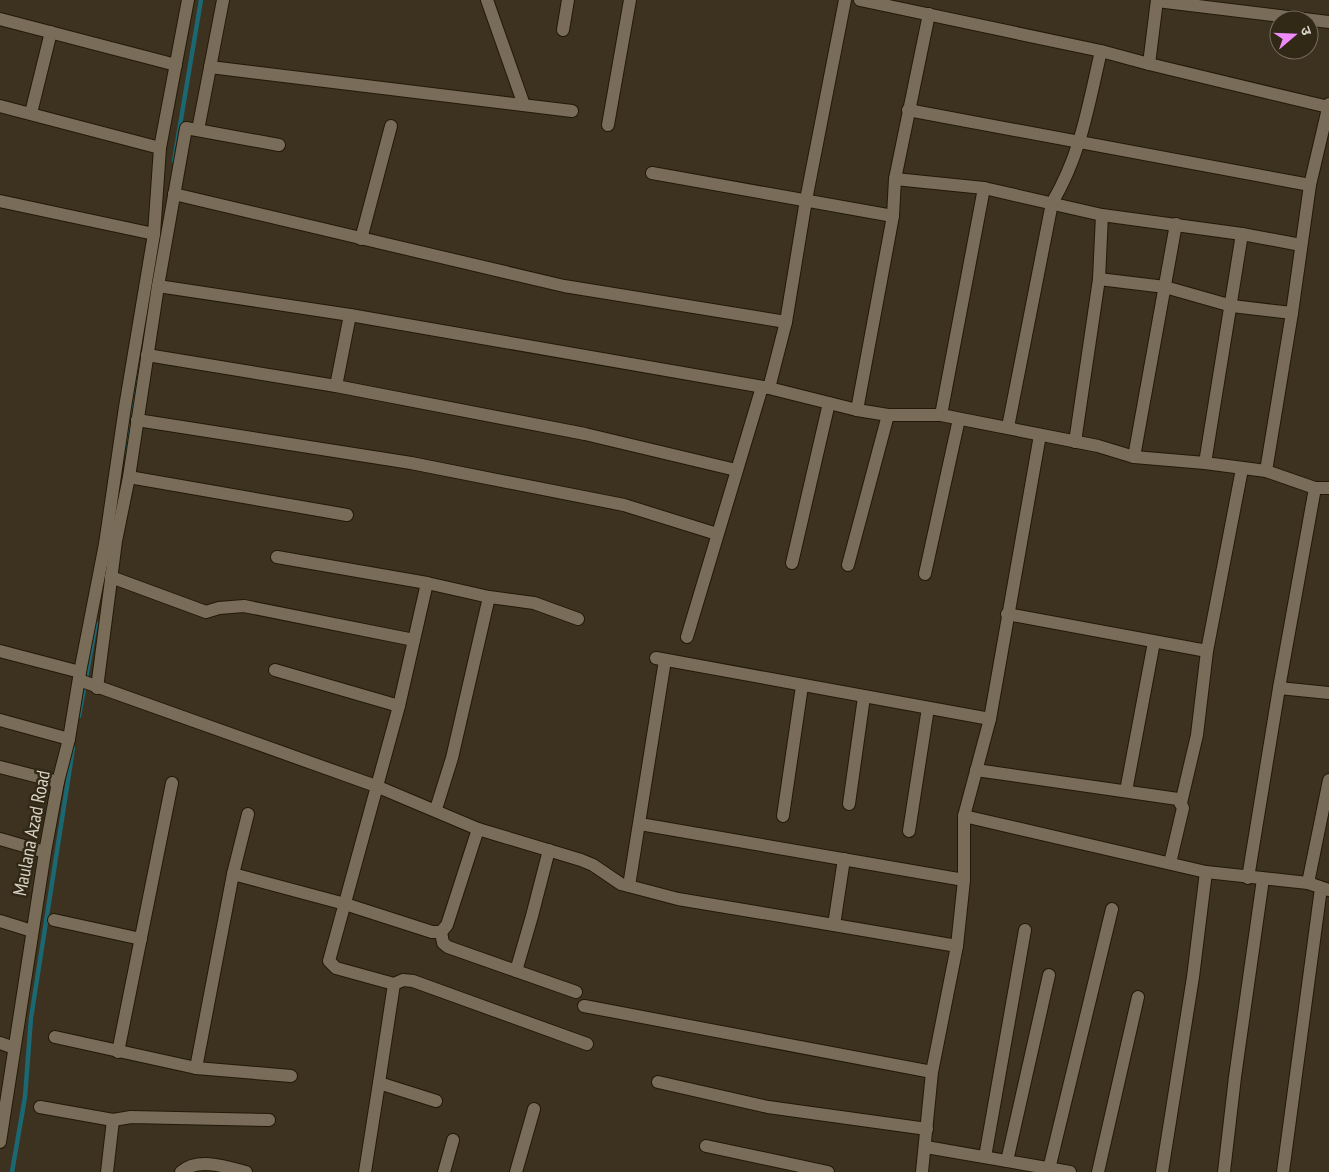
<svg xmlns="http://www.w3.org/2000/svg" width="1329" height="1172" font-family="'PT Sans Narrow','Noto Sans Devanagari',sans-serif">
	<rect width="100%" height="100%" fill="#3c321f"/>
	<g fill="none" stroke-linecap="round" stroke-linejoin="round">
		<!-- stream -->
		<g stroke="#1b6873" stroke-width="4.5">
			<polyline points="174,161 201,0"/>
			<polyline points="124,455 143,342"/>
			<polyline points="79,716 96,623"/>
			<polyline points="12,1172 25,1097 31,1018 73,748"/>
		</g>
		<!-- minor casing -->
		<g stroke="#231908" stroke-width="14">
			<g id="minor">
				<polyline points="487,0 524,105"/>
				<polyline points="860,0 1101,51 1149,64 1157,0"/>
				<polyline points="1157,1 1329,22"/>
				<polyline points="0,19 176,65"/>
				<polyline points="563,30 568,0"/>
				<polyline points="1149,64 1328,107"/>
				<polyline points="210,67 572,111"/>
				<polyline points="0,106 160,148"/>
				<polyline points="908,110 1310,185"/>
				<polyline points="31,113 51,32"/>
				<polyline points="608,125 630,0"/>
				<polyline points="198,130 223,0"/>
				<polyline points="652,173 893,216"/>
				<polyline points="895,179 984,188 1102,215 1242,234 1301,245"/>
				<polyline points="174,194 564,286 786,322"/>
				<polyline points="0,201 154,234"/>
				<polyline points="361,239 391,126"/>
				<polyline points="1099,279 1165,287 1232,306 1292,313"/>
				<polyline points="158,286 350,315 769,388 857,410 888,415 941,415 1098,446 1134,457 1205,463 1266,471 1315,488 1329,488"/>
				<polyline points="147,355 336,386 585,434 736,470"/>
				<polyline points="336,386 350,315"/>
				<polyline points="769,388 786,322 806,200 845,0"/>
				<polyline points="857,410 893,216 895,179 929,14"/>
				<polyline points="941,415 984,188"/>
				<polyline points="137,420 411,463 624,505 717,534"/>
				<path d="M1008,427l44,-224c29,-49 36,-96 49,-152"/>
				<polyline points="1075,442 1099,279 1102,215"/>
				<polyline points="1134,457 1176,224"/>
				<polyline points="1205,463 1242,234"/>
				<polyline points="1266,471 1292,313 1310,185 1329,104"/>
				<polyline points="129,477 347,515"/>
				<polyline points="277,557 427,583 399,706 329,961 336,968 394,984 403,980 413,981 587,1044"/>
				<polyline points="792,563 829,403"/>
				<polyline points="848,565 888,415"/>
				<polyline points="925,574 959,419"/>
				<polyline points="111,577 206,612 219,608 244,606 414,640"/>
				<polyline points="427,583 489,597 452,758 436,809"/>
				<polyline points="489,597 534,603 578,619"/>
				<polyline points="1007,614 1207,651"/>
				<polyline points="687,637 762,387"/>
				<polyline points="0,651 80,672 69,739 58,782 45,852 0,1142"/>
				<polyline points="656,658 990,719 1040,435"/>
				<polyline points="275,670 399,706"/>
				<polyline points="80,672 105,544 125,407 154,234 160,148 188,0"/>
				<polyline points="79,680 376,786 478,829 581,860 593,865 621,884 678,899 834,925"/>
				<polyline points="97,688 116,541 129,477 158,286 186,128 279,145"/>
				<polyline points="1279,688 1329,693"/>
				<polyline points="0,720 69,739"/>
				<polyline points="0,767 58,782"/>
				<polyline points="976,770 1178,799 1183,808 1170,863"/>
				<polyline points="1126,791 1154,642"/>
				<polyline points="1181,803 1197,735 1207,651 1242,469"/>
				<polyline points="849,804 864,697"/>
				<polyline points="783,816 802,686"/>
				<polyline points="964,816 1206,872 1308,883 1329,890"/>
				<polyline points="640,824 964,880"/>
				<polyline points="909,831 928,708"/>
				<polyline points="0,839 45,852"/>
				<polyline points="844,859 834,925 957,946"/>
				<polyline points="233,874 345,904 432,932 441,932 447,925 478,829"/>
				<polyline points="1248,878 1279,688 1315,488"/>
				<polyline points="1308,883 1329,780"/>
				<polyline points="629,886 665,660"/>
				<polyline points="54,920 141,939"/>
				<polyline points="0,921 32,931"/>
				<polyline points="441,932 443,943 448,947 576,992"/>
				<polyline points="516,971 532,916 549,850"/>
				<polyline points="584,1006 932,1072"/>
				<polyline points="55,1037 196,1068 291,1076"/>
				<polyline points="0,1043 14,1048"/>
				<polyline points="118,1052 172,783"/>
				<polyline points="196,1068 233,874 248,814"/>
				<polyline points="658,1082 768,1107 927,1129"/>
				<polyline points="379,1083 394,984"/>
				<polyline points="40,1107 113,1120 131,1117 269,1120"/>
				<polyline points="706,1146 828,1172"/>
				<polyline points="926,1147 1070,1172"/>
				<polyline points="985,1157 1025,930"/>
				<polyline points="1007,1161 1049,975"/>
				<polyline points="1049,1169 1112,909"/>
				<polyline points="107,1172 113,1120"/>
				<path d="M181,1172c17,-15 46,-5 65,0"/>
				<polyline points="365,1172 379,1083 436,1101"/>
				<polyline points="444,1172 453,1140"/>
				<polyline points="516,1172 534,1109"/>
				<polyline points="922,1172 932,1072 957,946 964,880 964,816 990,719"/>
				<polyline points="1098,1172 1138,997"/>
				<polyline points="1162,1172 1193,977 1206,872"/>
				<polyline points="1224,1172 1235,1077 1263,879"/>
				<polyline points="1283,1172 1321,888"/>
			</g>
		</g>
		<!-- minor -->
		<use href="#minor" stroke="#796d59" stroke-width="12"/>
	</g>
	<g text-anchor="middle" stroke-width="5" stroke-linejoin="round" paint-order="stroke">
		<!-- street labels -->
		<g font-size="19" fill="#d9d2c7" stroke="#322816">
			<text transform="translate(31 833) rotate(-79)" y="7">Maulana Azad Road</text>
		</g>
	</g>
	<!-- north arrow -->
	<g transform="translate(1294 35) rotate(71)"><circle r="24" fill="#322816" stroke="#756c5d"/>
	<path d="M0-4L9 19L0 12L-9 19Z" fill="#ee8bf8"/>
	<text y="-8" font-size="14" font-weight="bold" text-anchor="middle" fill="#d9d2c7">उ</text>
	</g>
</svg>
